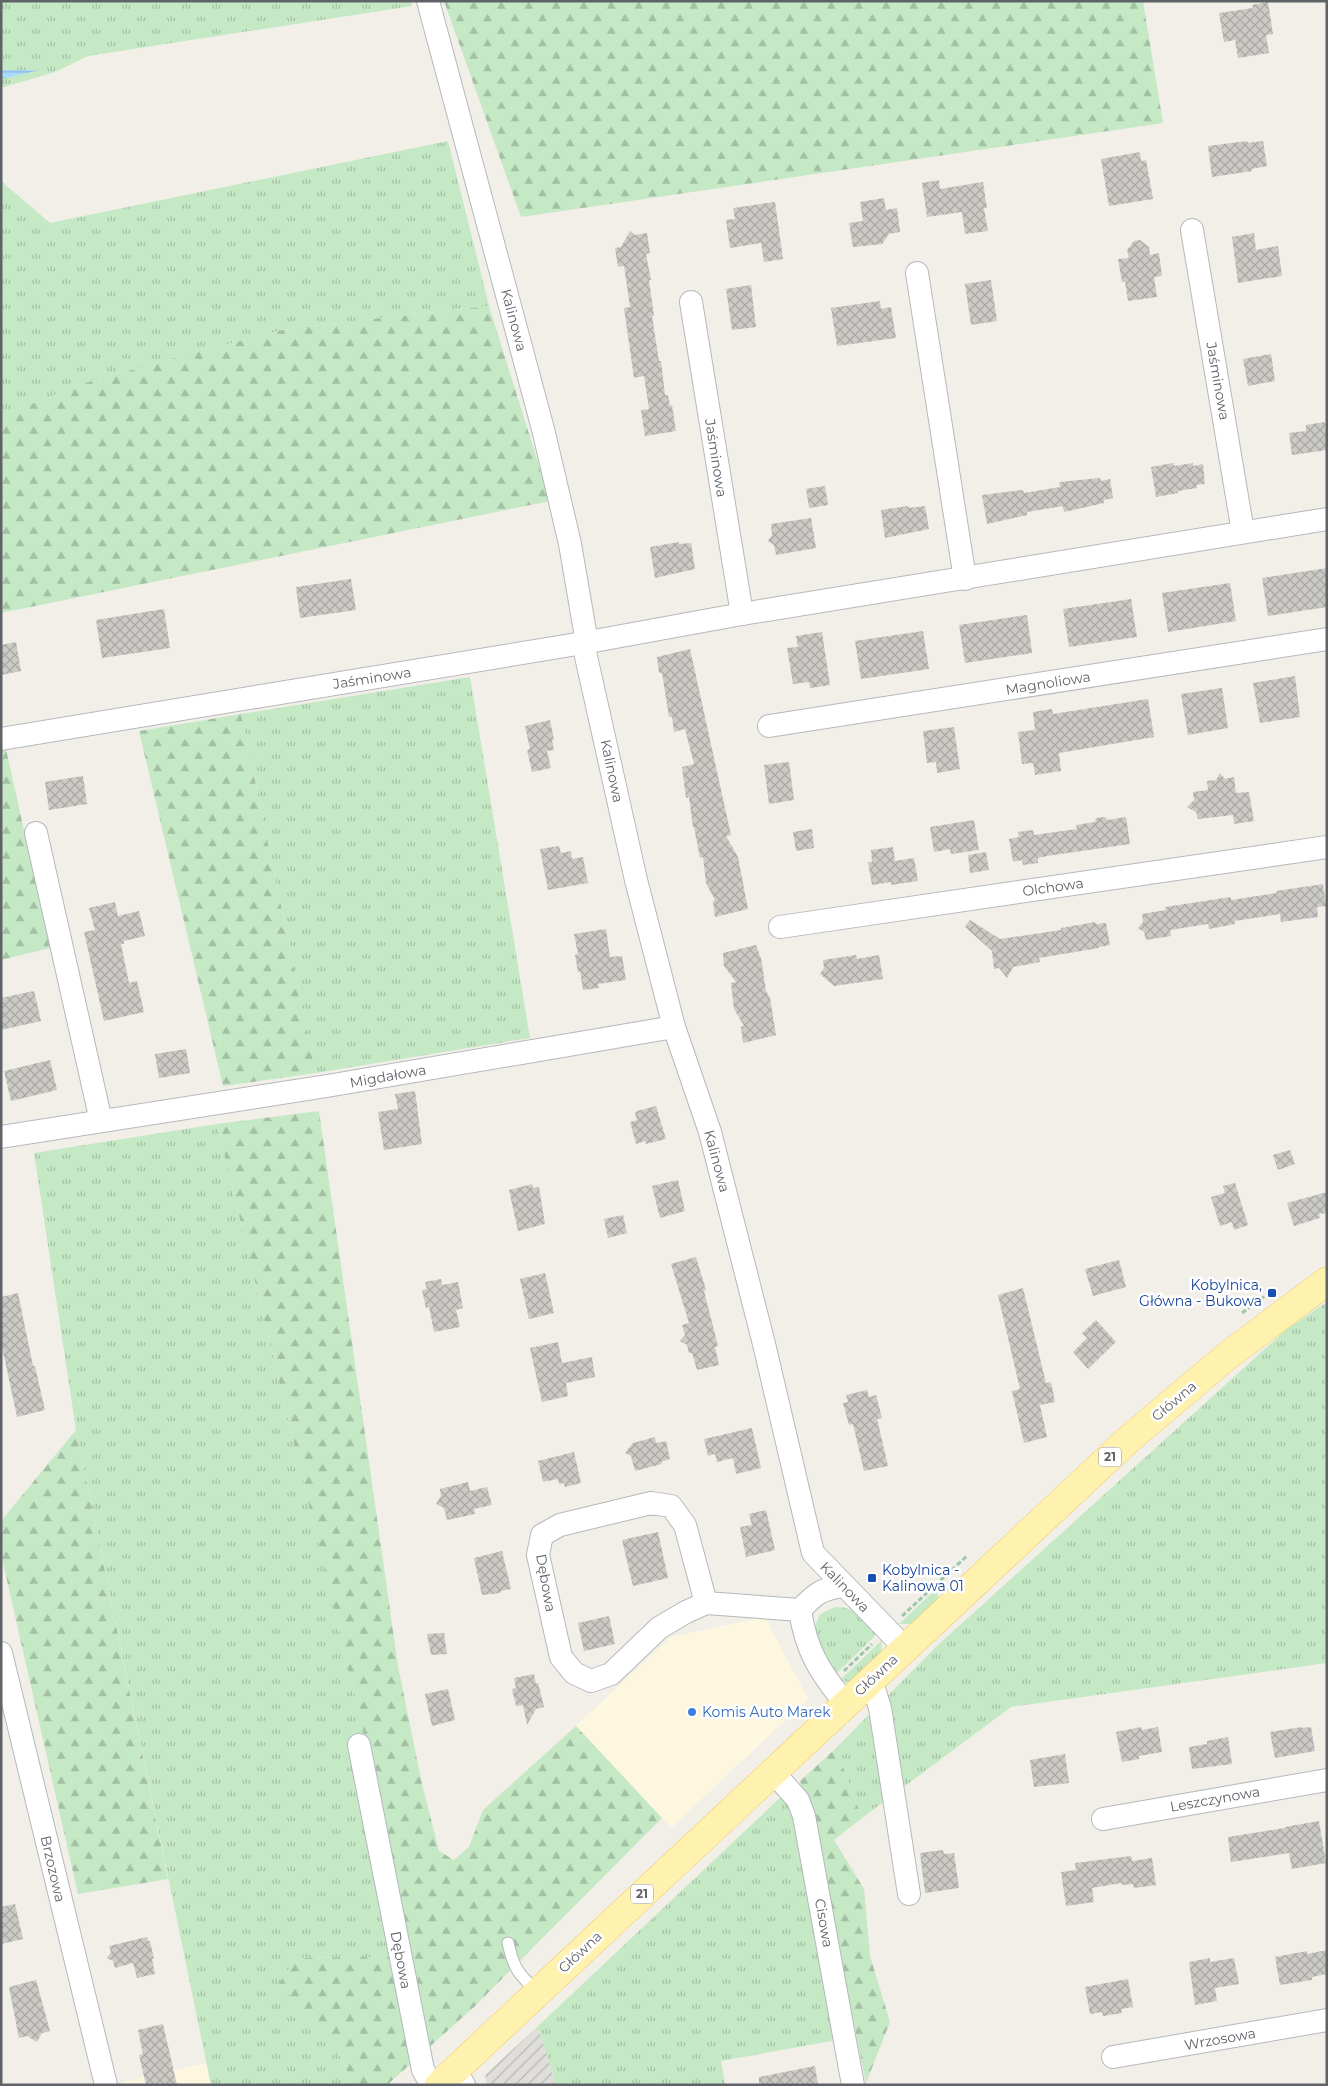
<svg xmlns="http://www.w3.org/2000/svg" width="1328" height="2086" font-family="Montserrat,sans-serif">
	<defs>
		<pattern id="industrial-furrows" width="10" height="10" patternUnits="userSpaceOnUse" patternTransform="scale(1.25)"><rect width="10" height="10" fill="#e0deda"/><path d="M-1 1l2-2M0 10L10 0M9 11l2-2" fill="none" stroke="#b9b8b5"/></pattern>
		<pattern id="grass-tufts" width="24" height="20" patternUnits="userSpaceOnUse" patternTransform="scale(1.25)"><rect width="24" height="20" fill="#c5e8c5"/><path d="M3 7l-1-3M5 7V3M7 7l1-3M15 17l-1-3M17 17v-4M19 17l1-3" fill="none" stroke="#a3c0a4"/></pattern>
		<pattern id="forest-firs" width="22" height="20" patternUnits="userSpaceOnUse" patternTransform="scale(1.25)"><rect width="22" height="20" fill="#c5e8c5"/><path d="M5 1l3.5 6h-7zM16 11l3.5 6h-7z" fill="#a3c0a4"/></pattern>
		<pattern id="water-rules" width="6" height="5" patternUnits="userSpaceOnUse" patternTransform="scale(1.25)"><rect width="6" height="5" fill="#aadaff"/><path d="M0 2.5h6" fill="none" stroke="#8eb4d2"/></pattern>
		<pattern id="building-cross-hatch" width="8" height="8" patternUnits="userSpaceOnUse" patternTransform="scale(1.25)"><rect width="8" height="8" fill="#cccac5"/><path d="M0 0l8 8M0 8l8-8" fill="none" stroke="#a9a8a4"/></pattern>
	</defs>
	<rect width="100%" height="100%" fill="#f1efe8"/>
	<!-- commercial -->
	<g fill="#fef7e0">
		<polygon points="765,1617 808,1699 671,1828 576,1726 671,1637"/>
		<polygon points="206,2063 211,2085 123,2085 122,2082"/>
	</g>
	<!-- industrial -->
	<polygon fill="url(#industrial-furrows)" points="535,2029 540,2032 556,2085 487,2085 485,2075"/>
	<!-- grass -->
	<g fill="url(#grass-tufts)">
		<polygon points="1,1 411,1 412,6 88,56 55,72 1,88"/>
		<polygon points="448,141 489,306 286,329 181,356 85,383 1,416 1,181 50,223"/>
		<polygon points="470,677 530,1038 316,1073 241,714"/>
		<polygon points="217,1124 364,1733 405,1931 372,1957 296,1958 279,1984 307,2013 344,2062 351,2085 211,2085 76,1430 34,1153"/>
		<polygon points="1327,1302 1327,1663 1011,1707 862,1818 836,1748 938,1645 1287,1329"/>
		<polygon points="937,1588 938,1601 913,1624 899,1624"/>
		<path d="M835,1607c20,-1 30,13 43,26l-43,42 -22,-44 7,-17z"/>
		<polygon points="882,1640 881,1654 850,1683 840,1680"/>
		<polygon points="783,1795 790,1804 837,2040 721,2061 725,2085 556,2085 540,2032 535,2029"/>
	</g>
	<!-- forest -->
	<g fill="url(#forest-firs)">
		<polygon points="444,1 1143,1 1163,123 521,217"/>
		<polygon points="489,306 550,501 1,613 1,416 85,383 181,356 286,329"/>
		<polygon points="241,714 316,1073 223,1086 139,731"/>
		<polygon points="1,749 6,749 50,948 1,960"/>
		<polygon points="319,1111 398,1666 422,1784 439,1851 454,1860 469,1847 483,1810 576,1726 662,1818 474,2007 387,2085 351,2085 344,2062 307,2013 278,1985 296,1958 371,1957 405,1931 364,1733 217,1124"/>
		<polygon points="76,1430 168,1879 78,1894 1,1554 1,1521"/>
		<polygon points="836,1748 862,1818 834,1840 864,1889 870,1956 890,2022 866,2083 814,1827 800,1781"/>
	</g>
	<!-- water -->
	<polygon fill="url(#water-rules)" points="1,70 40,70 1,79"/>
	<!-- building -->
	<g fill="url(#building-cross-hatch)">
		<polygon points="1268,2 1273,34 1266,35 1269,53 1238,58 1235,40 1224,42 1219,13 1253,8 1252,5"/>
		<polygon points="1247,141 1248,143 1263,141 1267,166 1251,169 1252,171 1212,177 1208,146"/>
		<polygon points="1140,152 1141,161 1146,160 1153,199 1109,206 1101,159"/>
		<polygon points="939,180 940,189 983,182 987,208 984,208 988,231 965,234 962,212 927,217 922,183"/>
		<polygon points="884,198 886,210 897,208 900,232 889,234 882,244 853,247 849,223 863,221 860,202"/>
		<polygon points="775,202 783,259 764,262 761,243 730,248 726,220 735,219 733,208"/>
		<polygon points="630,231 635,235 647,233 650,253 646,254 651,280 649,280 654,316 652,316 654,329 659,361 661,361 665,395 668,395 670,406 672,405 676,431 645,436 641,410 649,409 644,376 634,378 624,308 630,307 624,266 618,267 615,248 621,247"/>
		<polygon points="1254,233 1256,250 1278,246 1282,276 1238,283 1232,237"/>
		<polygon points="1140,240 1149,247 1150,255 1159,253 1162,276 1154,277 1157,297 1128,301 1125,282 1122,282 1118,259 1129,258 1127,250 1134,241"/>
		<polygon points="991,280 997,321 971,325 965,284"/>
		<polygon points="751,285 756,327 732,330 726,289"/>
		<polygon points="880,301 881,309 891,307 896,338 837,346 831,308"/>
		<polygon points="1271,354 1275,381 1248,386 1243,359"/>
		<polygon points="1325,422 1327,450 1292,455 1289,433 1306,431 1306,425"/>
		<polygon points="1173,463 1174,466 1193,463 1193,466 1203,464 1205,484 1196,485 1197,488 1178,491 1178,493 1156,497 1151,467"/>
		<polygon points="1100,478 1101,481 1110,479 1113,498 1104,500 1104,503 1064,512 1063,506 1027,512 1027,515 987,524 982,495 1023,490 1024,493 1060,487 1059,482"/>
		<polygon points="825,486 828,505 809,508 806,489"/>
		<polygon points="908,506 909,508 925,506 929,529 885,538 881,510"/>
		<polygon points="811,518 816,548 776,555 774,545 768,541 772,535 771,524"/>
		<polygon points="679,542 679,544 691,543 695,569 655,578 650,547"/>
		<polygon points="1327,568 1327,607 1268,616 1262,578"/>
		<polygon points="351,579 356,610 300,618 296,587"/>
		<polygon points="1230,583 1236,621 1168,632 1162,593"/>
		<polygon points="1131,599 1137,637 1069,647 1063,609"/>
		<polygon points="164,609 170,648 102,658 96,620"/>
		<polygon points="1027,615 1032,653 965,663 959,625"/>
		<polygon points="923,631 929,669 861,679 855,641"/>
		<polygon points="822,632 830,685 810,688 809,682 793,684 787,648 798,647 796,636"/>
		<polygon points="16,642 21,671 1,675 1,645"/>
		<polygon points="690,649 731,835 726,836 738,857 748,909 715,917 713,901 715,900 706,883 703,857 700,858 694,827 693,827 689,797 686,798 682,767 694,764 685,729 674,732 672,717 669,717 662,673 659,673 657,657"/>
		<polygon points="1295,676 1300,717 1260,723 1253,683"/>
		<polygon points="1222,688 1228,728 1188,735 1181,694"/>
		<polygon points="1148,699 1154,737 1059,753 1061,771 1035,775 1033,763 1022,764 1018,732 1035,730 1033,712 1052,709 1053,714"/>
		<polygon points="550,720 554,740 552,740 554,750 547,751 551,768 532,772 527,750 530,749 525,726"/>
		<polygon points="954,727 960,769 937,773 936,762 927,763 923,731"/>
		<polygon points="789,762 794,800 769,804 764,765"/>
		<polygon points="1220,773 1225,779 1234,777 1236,793 1249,792 1254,821 1234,824 1233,815 1198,819 1196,812 1187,807 1194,800 1193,792 1208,790 1207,781 1216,780"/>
		<polygon points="83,776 87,804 49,810 45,782"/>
		<polygon points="1105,817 1108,820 1126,817 1130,844 1047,856 1038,858 1038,863 1023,865 1022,860 1013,862 1009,839 1019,837 1018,832 1033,830 1034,835 1077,829 1076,825 1095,822 1096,818"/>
		<polygon points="974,820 979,850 951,854 950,849 934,852 930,827"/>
		<polygon points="812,829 814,848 796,851 793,832"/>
		<polygon points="559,846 561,853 571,851 572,859 583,857 588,883 548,890 540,849"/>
		<polygon points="893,847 895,861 914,858 918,881 891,885 891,882 872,885 868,862 872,862 871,850"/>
		<polygon points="986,852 989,870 970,873 968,855"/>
		<polygon points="1323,884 1326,906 1317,907 1318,917 1281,922 1280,914 1235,921 1235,924 1209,929 1208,924 1170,930 1171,936 1146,940 1144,932 1138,928 1143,922 1142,914 1166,910 1165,907 1231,897 1231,900 1277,893 1276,891"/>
		<polygon points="115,902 118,916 139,911 145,936 124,941 124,944 121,944 129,983 137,981 144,1012 104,1021 84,932 95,930 89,908"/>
		<polygon points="970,920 1000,939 1061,930 1061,928 1095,922 1096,924 1106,923 1110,945 1099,947 1099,948 1039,958 1040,962 1013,967 1007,978 999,968 994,969 992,951 965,927"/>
		<polygon points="606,929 610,957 622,956 626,980 598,984 599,988 583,990 580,971 578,972 575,955 578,954 574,934"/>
		<polygon points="756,945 761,958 766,991 770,998 776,1035 743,1043 741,1027 744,1026 734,1009 731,983 736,982 724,966 723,953"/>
		<polygon points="856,955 857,959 879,955 883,979 834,986 820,974 824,968 823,960"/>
		<polygon points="34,991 41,1021 1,1030 1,998"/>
		<polygon points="186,1049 190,1073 159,1078 155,1054"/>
		<polygon points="50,1060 57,1090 11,1101 4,1071"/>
		<polygon points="415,1091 422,1144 384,1150 378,1112 398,1109 395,1094"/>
		<polygon points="656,1106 666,1139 646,1144 645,1141 636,1144 630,1122 637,1120 635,1113 637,1111"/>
		<polygon points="1290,1150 1295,1164 1278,1170 1273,1155"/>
		<polygon points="678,1180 685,1211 660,1218 652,1186"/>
		<polygon points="1235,1183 1248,1225 1234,1230 1232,1222 1220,1226 1211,1197 1225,1193 1223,1186"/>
		<polygon points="532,1184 533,1188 539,1187 545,1224 518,1231 509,1190"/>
		<polygon points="1327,1192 1327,1213 1319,1214 1320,1218 1294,1226 1287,1203"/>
		<polygon points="623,1215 627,1233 608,1238 604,1219"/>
		<polygon points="696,1257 706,1290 704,1291 718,1346 715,1347 719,1365 697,1370 692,1353 689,1353 687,1345 680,1341 685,1335 682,1325 689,1323 671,1264"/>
		<polygon points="1119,1260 1126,1287 1093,1296 1085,1269"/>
		<polygon points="545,1273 554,1313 529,1319 520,1279"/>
		<polygon points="441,1279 442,1285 458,1282 463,1308 456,1310 460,1327 434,1332 429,1307 426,1308 422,1290 427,1289 425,1282"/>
		<polygon points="1023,1288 1046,1383 1051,1382 1055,1402 1040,1405 1047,1437 1024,1443 1012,1391 1020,1389 998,1295"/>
		<polygon points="18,1293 33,1366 35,1366 45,1410 17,1417 1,1342 1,1297"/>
		<polygon points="1096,1320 1116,1342 1088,1369 1073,1352 1087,1338 1082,1333"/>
		<polygon points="558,1342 562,1363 592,1357 595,1377 566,1383 568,1396 542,1402 530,1348"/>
		<polygon points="867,1390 869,1397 876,1395 882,1418 877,1419 888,1466 864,1471 853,1424 849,1425 843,1403 848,1402 846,1395"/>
		<polygon points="752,1428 761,1468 736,1474 733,1458 717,1462 715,1454 708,1456 704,1439"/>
		<polygon points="655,1437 656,1443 666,1441 670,1459 661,1462 662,1464 635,1471 631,1456 625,1453 633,1443"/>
		<polygon points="574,1452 581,1483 565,1487 564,1483 559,1484 558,1479 543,1482 538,1461"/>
		<polygon points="468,1482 470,1491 487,1487 492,1505 474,1509 475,1514 447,1520 444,1508 436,1504 441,1496 440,1489"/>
		<polygon points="766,1510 775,1550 746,1557 740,1527 752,1525 749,1514"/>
		<polygon points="658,1532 668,1578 633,1586 622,1540"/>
		<polygon points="502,1551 511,1589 501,1591 500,1593 482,1595 474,1558"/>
		<polygon points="609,1616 615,1644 584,1651 578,1623"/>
		<polygon points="444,1633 447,1654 431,1655 427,1634"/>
		<polygon points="534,1674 536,1684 538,1683 544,1707 536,1709 527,1725 523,1705 516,1706 512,1689 516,1688 514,1678"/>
		<polygon points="448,1689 455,1720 432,1726 425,1694"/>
		<polygon points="1141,1727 1142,1730 1158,1727 1162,1752 1139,1756 1139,1759 1122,1762 1116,1732"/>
		<polygon points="1302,1727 1302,1728 1311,1727 1315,1751 1275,1758 1270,1732"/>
		<polygon points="1228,1737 1232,1764 1192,1769 1189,1747 1207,1744 1207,1741"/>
		<polygon points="1065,1754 1069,1783 1034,1787 1030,1760"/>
		<polygon points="1319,1821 1326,1863 1292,1869 1289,1853 1231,1862 1228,1837 1285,1828 1285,1827"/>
		<polygon points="943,1850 944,1854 954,1853 959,1888 925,1893 920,1853"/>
		<polygon points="1131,1856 1132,1861 1152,1858 1156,1885 1134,1888 1133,1884 1122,1885 1121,1883 1092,1888 1094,1902 1066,1906 1061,1872 1076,1870 1075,1863"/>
		<polygon points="15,1904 23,1939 1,1944 1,1907"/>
		<polygon points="147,1937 148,1941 150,1941 154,1959 152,1959 155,1974 137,1978 133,1963 115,1968 113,1961 107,1958 111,1952 109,1946"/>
		<polygon points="1327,1950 1327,1974 1312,1977 1312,1980 1280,1985 1275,1957 1307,1951 1307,1954"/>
		<polygon points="1210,1958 1210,1962 1234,1958 1239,1984 1215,1988 1217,2001 1195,2005 1189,1962"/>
		<polygon points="1128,1979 1133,2007 1121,2009 1122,2013 1103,2016 1102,2012 1090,2014 1085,1987"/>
		<polygon points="36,1980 50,2031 42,2033 37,2042 27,2036 19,2038 9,1987"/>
		<polygon points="163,2024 177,2085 146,2085 139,2055 143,2054 138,2030"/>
		<polygon points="815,2066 818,2085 759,2085 759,2077"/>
	</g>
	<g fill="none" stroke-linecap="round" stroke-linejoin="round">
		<!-- lane casing -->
		<g stroke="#b5b8bc" stroke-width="13">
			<path id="lane" d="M508,1943c6,26 10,31 30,49"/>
		</g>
		<!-- street casing -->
		<g stroke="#b5b8bc" stroke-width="24">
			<g id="street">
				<polyline points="428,1 543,429 570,544 587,643"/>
				<polyline points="1192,230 1243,532"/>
				<polyline points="917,273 965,579"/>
				<polyline points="691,302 742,614"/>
				<polyline points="583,643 636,880 674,1027 710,1132 764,1344 813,1553 905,1648"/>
				<polyline points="769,726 1327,639"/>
				<polyline points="1,739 583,643 742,614 1327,519"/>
				<polyline points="36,833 101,1121"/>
				<polyline points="780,927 1327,847"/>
				<polyline points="1,1137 327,1086 674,1027"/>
				<polyline points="706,1603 685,1525 671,1506 651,1503 560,1525 542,1535 538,1555 561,1657 574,1673 591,1681 611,1674 659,1628 686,1612 706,1603 800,1610"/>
				<path d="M800,1610c6,41 20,62 45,93"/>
				<path d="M800,1610c15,-16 21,-21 43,-24"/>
				<polyline points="1,1653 106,2085"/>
				<polyline points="871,1679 880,1708 909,1894"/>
				<polyline points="359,1745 423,2070 432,2085"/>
				<polyline points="773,1772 798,1800 804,1816 853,2085"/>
				<polyline points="1103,1819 1327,1780"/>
				<polyline points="1113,2057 1327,2020"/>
				<polyline points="455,2070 464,2085"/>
			</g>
		</g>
		<!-- primary casing -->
		<g stroke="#f2c960" stroke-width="29">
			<polyline id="primary" points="439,2085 1129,1439 1226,1357 1327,1281"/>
		</g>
		<!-- path -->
		<g stroke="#9cc7a9" stroke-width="3" stroke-dasharray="5 2.5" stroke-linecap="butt">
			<polyline points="1242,1313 1265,1296"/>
			<polyline points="902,1616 968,1555"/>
			<polyline points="844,1671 872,1644"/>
		</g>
		<!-- lane -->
		<use href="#lane" stroke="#fff" stroke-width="11"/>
		<!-- street -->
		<use href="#street" stroke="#fff" stroke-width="22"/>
		<!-- primary -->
		<use href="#primary" stroke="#fff2af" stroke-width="28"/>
	</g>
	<!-- markers -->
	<g fill="#1a4fb4" stroke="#fff" stroke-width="2">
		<rect x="1267" y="1288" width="10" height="10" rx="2.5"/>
		<rect x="867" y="1573" width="10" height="10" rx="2.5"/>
	</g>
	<circle fill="#3f7fe0" stroke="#fff" stroke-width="2" cx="692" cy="1712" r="5"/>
	<g text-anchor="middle" stroke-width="5" stroke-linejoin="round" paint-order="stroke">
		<!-- shield labels -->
		<g fill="#fff" stroke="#8f9295" stroke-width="1">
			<rect x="1099" y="1447.5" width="22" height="19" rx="4"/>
			<rect x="631" y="1884.5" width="22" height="19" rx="4"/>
		</g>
		<g font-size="12" font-weight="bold" fill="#5f6368">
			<text x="1110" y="1461">21</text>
			<text x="642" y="1898">21</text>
		</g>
		<!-- street labels -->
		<g font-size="14" fill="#5f6368" stroke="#fff">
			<text transform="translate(514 320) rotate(75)" y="5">Kalinowa</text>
			<text transform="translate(1218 381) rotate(80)" y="5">Jaśminowa</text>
			<text transform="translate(716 458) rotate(81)" y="5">Jaśminowa</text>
			<text transform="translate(372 678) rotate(-9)" y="5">Jaśminowa</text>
			<text transform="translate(1048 683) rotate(-9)" y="5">Magnoliowa</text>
			<text transform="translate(612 771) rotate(78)" y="5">Kalinowa</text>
			<text transform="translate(1053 887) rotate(-8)" y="5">Olchowa</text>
			<text transform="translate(388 1076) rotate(-10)" y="5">Migdałowa</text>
			<text transform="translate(717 1161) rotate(75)" y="5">Kalinowa</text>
			<text transform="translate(1174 1401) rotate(-40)" y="5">Główna</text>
			<text transform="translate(546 1583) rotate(80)" y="5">Dębowa</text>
			<text transform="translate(845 1587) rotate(46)" y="5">Kalinowa</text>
			<text transform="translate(876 1675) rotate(-43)" y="5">Główna</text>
			<text transform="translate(1215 1799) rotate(-10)" y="5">Leszczynowa</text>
			<text transform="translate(53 1869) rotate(77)" y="5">Brzozowa</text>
			<text transform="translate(824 1923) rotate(80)" y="5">Cisowa</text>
			<text transform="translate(580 1952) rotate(-43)" y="5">Główna</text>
			<text transform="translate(401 1960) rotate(79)" y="5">Dębowa</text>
			<text transform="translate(1220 2039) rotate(-10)" y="5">Wrzosowa</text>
		</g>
		<!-- transit labels -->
		<g font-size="14" fill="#164399" stroke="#fff" text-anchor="end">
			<text x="1262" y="1290">Kobylnica,<tspan x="1262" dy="16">Główna - Bukowa</tspan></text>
			<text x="882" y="1575" text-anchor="start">Kobylnica -<tspan x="882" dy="16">Kalinowa 01</tspan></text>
		</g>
		<!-- shop labels -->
		<g font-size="14" fill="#366cbe" stroke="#fff" text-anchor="start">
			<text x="702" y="1717">Komis Auto Marek</text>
		</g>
	</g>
	<!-- border -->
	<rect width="1328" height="2086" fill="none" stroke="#5f6368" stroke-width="5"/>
</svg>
